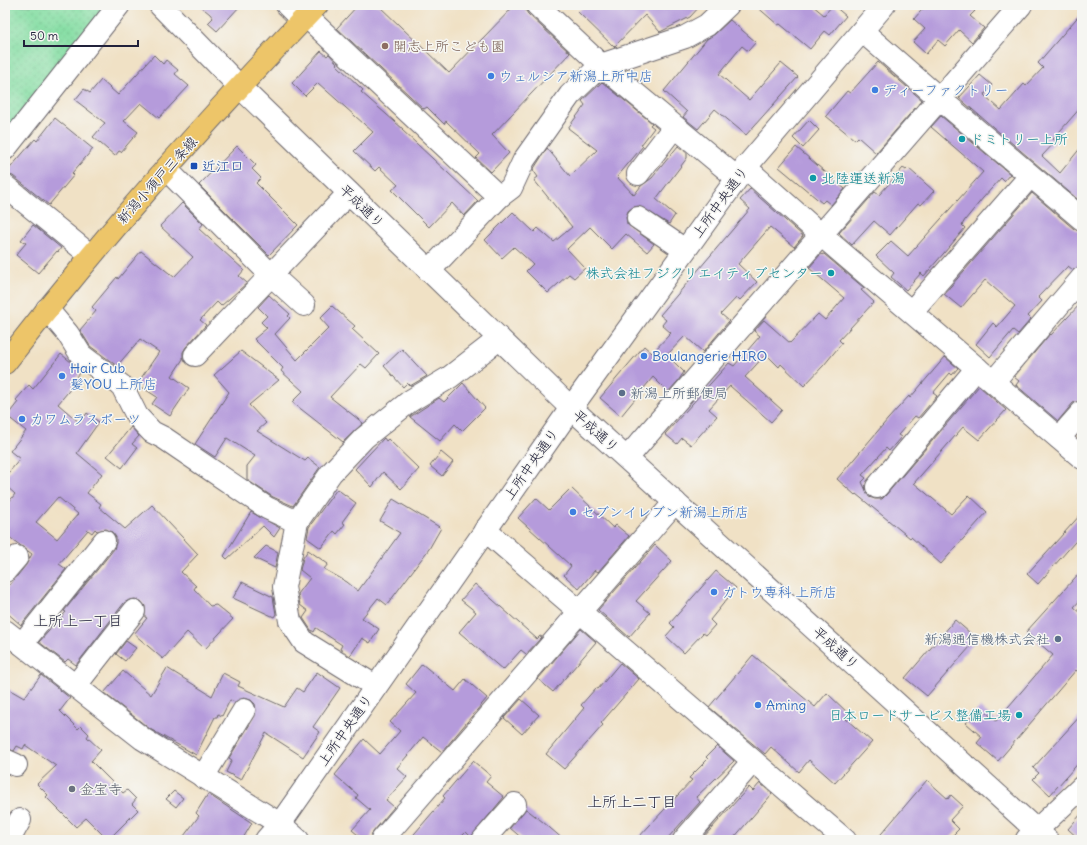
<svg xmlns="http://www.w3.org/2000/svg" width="1087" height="845" font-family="Delius,'Klee One',sans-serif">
	<defs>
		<pattern id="park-dots" width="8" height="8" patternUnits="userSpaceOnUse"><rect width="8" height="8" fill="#86dea4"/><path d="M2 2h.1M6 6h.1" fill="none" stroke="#73be8e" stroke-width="1.8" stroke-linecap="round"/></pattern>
	</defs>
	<rect width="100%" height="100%" fill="#f6f6f2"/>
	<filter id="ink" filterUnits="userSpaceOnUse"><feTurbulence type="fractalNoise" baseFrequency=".025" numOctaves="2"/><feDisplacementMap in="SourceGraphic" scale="8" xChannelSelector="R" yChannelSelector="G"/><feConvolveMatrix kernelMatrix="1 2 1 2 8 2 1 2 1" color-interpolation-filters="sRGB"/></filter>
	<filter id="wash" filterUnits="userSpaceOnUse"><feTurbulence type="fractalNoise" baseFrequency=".012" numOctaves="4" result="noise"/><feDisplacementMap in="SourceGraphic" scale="16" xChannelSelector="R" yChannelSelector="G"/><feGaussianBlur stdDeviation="0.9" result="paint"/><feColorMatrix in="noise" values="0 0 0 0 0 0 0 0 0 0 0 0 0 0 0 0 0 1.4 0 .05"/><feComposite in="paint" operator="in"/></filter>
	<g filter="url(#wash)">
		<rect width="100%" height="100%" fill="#f0e1c5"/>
		<!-- park -->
		<polygon fill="url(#park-dots)" stroke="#548070" points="5,5 111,5 5,138"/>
		<g id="blocks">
			<!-- building -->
			<g fill="#b59bdb" fill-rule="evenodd">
				<polygon points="199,5 241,5 217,31 208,23 213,18 210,14"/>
				<polygon points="358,5 378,5 449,73 515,5 522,5 528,14 570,53 492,135 509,153 491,172 476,158 480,154 446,121 444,124 427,107 424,109 337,28"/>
				<polygon points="585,5 701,5 690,17 660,32 645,15 614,47 578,12"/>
				<polygon points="755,5 812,5 824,15 833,5 846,16 830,35 825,31 810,49 780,24 778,25"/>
				<polygon points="926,5 967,5 975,11 970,16 984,28 972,42 959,30 945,46 938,40 926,54 913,42 925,29 914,19"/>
				<polygon points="1082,12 1082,106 1053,139 1056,141 1042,156 1060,173 1082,146 1082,203 959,98 980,75 992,85 984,95 1001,110 1024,84 1026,86 1043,68 1038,63"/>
				<polygon points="730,20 756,42 748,51 742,46 719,74 749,100 781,63 798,77 746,135 715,109 698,129 683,117 687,112 664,91 707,39 715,34"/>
				<polygon points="321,51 327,56 329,54 337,63 336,64 363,90 361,92 403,129 402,130 478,201 464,216 452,203 429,227 392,190 398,185 379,167 375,171 354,151 373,132 318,83 305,96 292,83"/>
				<polygon points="154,55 163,64 166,60 178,70 175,74 189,86 159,118 141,103 124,121 138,132 121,152 119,151 115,156 93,137 105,123 75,100 84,89 90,93 101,80 118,95"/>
				<polygon points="878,62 922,100 876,153 858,137 855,140 826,116 847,91 850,93"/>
				<polygon points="602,82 652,123 650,125 654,128 641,145 643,146 617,177 634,195 641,186 652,178 678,146 687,153 687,158 656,199 675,215 669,224 639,206 633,207 628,211 626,217 627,224 654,244 647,252 626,234 612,249 590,227 567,249 585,268 574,278 569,274 548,293 526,271 533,264 514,247 502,258 485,240 513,212 534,232 538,228 554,242 572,227 534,180 538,177 533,170 547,148 570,176 597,150 568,128 585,105 582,101"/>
				<polygon points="941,116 1010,174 1004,181 1001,178 983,198 965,220 962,225 965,228 950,246 924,276 921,273 906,290 891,277 894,273 876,256 891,241 908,256 983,172 931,127"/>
				<polygon points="55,118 93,149 72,173 74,175 49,205 13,176 5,174 35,139 37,141"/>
				<polygon points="809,120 819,130 803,148 793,138"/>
				<polygon points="237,146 256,165 252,169 261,178 256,183 298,225 269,255 199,185"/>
				<polygon points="796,147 845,189 831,205 825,200 822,203 779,167"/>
				<polygon points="903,168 906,170 908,168 934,191 921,205 918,203 890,235 874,221 852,245 839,233 875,192 879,195"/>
				<polygon points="750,189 803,236 794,247 770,227 738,264 757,282 740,300 737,297 721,314 729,321 703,352 685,336 667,355 684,372 678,381 668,392 653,377 621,416 600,398 644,346 652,353 671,333 662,325 666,320 660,315 750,209 740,200"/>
				<polygon points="1032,193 1074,229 1082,231 1082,266 1073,270 1068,266 1038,297 1042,301 1028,316 1031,319 1018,334 1013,330 990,357 976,344 993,323 997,327 1015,306 985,280 961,308 944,294"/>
				<polygon points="182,203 203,224 199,229 244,270 239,276 247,283 221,306 217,302 200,320 206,325 186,347 183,352 183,359 172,376 189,388 170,416 152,404 157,397 137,384 159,352 140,339 117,366 90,346 80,330 96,311 92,307 117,277 118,279 141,251 174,277 193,257 160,226"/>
				<polygon points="33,225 61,248 58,252 57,251 38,273 16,255 26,243 21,240"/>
				<polygon points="824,254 864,288 861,290 874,302 839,340 842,343 824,365 804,386 781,364 779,367 766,354 745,377 782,410 771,422 730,386 709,409 717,416 691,445 682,438 677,444 665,434 729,363 734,366 760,336 754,331 764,320 790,343 818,314 825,320 844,298 809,268 820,255"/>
				<polygon points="269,295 290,314 288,316 290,318 275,334 297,360 329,328 320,318 332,306 355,326 352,329 379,354 366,368 361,364 330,397 363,423 343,442 292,402 303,391 281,371 283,368 254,339 267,328 261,322 267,316 258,307"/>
				<polygon points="1082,302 1082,400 1073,403 1058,421 1016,385 1019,381 1014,377 1050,334 1051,335"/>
				<polygon points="402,349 427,376 410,386 407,383 403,387 384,366"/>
				<polygon points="241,351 279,380 249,405 266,423 257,431 305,461 308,458 320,467 293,506 273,497 247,480 247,466 255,456 227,438 215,457 195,444 229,392 214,375"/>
				<path d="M61,354l21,17 -7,8 2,2 -19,23 22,19 7,-10 12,9 -22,31 25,21 -15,19 14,11 -2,3 26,22 27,-24 46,49 -17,18 15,14 -2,3 16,17 6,-1 17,14 -28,30 -18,-17 -24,27 -29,-25 13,-16 -2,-1v-11l-4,-5 -6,-2 -6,1 -5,3 -48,62 -8,-6 -3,3 -26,-20 27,-30 -2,-1 50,-62 2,-6v-6l-4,-5 -6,-3 -9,2 -2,-2 -3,4 -4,-3 -29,34 7,5 -45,56 -16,-14v-20l21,-26 6,-11 -27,-20v-27l10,-13 -10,-9v-8l15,-18 -10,-8 16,-20 -19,-15 11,-14 -2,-2 13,-15 4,4zM58,497l20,17 -21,25 -21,-17z"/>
				<polygon points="945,357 958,368 952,375 950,373 933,393 937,396 918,418 915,416 898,435 901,437 889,451 886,448 862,475 866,478 862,482 869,497 875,499 882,499 886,495 979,386 1006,410 979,440 963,427 914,483 951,514 969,495 987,512 941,564 911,537 910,538 856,494 855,495 837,479 888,419 909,396 910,398"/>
				<polygon points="463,383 485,408 462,431 455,424 440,441 410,417 439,398 444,402"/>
				<polygon points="131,427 139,436 132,444 137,448 122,468 107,456"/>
				<polygon points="384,438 386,441 388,439 419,469 401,489 383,472 372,487 355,469"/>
				<polygon points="441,452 453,462 442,476 430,466"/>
				<polygon points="571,488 613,528 616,525 629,536 598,572 595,570 579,589 564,575 571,566 518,518 536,498 549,510"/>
				<polygon points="337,489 356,503 342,522 345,524 337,534 334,531 321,548 307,538 309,527"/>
				<polygon points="393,499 441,528 429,549 387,605 378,598 362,618 379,629 370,643 362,638 350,656 340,649 342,645 316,628 314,632 311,630 303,618 308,611 300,605 298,594 310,578 300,570 303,558 308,550 328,564 324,569 347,582 358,591 400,533 380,521"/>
				<polygon points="251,512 280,528 274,537 263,526 227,559 224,556"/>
				<polygon points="1082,513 1082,534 1038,584 1027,574"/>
				<polygon points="655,545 672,561 636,601 650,613 629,637 598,610"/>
				<polygon points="266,546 278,552 275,568 254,558"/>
				<polygon points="1082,570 1082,598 1074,607 1082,614 1082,676 1076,670 998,761 977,743 982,737 966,723 980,707 996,721 1053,655 1026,632"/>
				<polygon points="716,571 736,588 710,620 715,625 706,635 703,633 684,653 666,636 674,627 670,623"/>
				<polygon points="242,582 273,597 276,614 274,617 233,598"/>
				<polygon points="475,584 537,639 540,636 542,637 526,654 521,650 503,670 459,632 476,612 461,600"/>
				<polygon points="955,620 977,639 927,696 905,678"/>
				<polygon points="581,629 596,642 553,692 538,679"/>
				<polygon points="126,641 136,648 125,661 116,654"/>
				<polygon points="753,655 815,707 827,693 850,715 846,719 872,742 835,783 809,760 799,772 771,747 765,754 709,707"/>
				<polygon points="620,663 639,679 601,723 603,725 564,769 546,754 584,708 581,705 596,688 598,689"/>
				<polygon points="422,664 455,691 465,679 487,698 442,752 423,737 397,768 407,777 386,800 394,807 373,832 370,840 364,840 352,830 370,810 356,798 358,795 335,775 364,739 380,754 400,731 390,722 416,693 406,684"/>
				<polygon points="167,668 212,696 223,673 240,682 238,686 284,707 297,688 303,692 317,672 340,688 313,727 320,732 303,757 266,733 241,780 226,772 232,760 229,758 255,716 256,710 255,704 251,700 244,698 235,702 230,700 222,716 218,714 217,717 215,717 196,755 150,729 104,693 123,671 151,695"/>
				<polygon points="41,675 70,698 60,711 78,729 81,726 89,734 87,737 101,750 91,761 123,793 127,790 136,799 132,804 138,810 108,840 86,818 76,827 46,797 48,795 37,784 56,766 25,745 23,749 17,746 14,751 5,748 5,687 24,698"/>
				<polygon points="521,699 539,715 522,734 504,718"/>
				<polygon points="1082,714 1082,759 1050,795 1033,779 1039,773 1033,768"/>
				<polygon points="717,746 734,761 696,797 700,802 666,840 636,840 692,780 689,778 708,759 706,757"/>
				<polygon points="473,761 491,776 486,782 504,797 471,837 466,832 458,840 409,840 445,798 443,796"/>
				<polygon points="927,780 948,799 951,795 963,806 950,820 959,829 948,840 876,840"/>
				<polygon points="760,783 772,794 732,840 701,840 749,787 753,791"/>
				<polygon points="174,791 183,798 176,807 166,799"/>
				<polygon points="208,794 252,823 242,840 181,840 199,816 196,813"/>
				<polygon points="526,809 543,822 564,840 524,840 510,828"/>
				<polygon points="1082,813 1082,840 1080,840 1068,829"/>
			</g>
		</g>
	</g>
	<g filter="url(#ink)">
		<use href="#blocks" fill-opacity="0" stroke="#6a656b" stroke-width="1"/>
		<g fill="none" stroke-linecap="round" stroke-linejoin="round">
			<!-- minor casing -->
			<g stroke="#6a656b" stroke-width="24">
				<g id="minor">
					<polyline points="160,5 240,87 571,408 1047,840"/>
					<polyline points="287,5 302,20"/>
					<polyline points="537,5 601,65 737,178"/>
					<polyline points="306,16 499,197"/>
					<polyline points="862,31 940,99 1082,219"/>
					<polyline points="5,149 119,5"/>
					<polyline points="745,167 821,235 1082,458"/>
					<polyline points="166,169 270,274 304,305"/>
					<polyline points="638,174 674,127"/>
					<polyline points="5,186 90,255"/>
					<polyline points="638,218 685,250"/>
					<polyline points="429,271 499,197 511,188 524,160 570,95 601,65 685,37 707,25 728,5"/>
					<polyline points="47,309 68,334 81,355 122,386 137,416 152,432 164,438 267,508 297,522"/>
					<polyline points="912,311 1025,182"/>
					<polyline points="195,355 349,193"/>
					<polyline points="994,381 1082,278"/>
					<polyline points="1059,438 1082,412"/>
					<polyline points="627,458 1021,5"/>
					<polyline points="877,487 977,368"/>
					<polyline points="485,530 845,840"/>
					<polyline points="5,571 17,557"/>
					<polyline points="5,631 143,739 280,824 298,840"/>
					<polyline points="22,644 104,541"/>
					<polyline points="76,685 134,611"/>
					<polyline points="375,686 304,642 290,621 284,587 297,522 331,473 364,438 410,401 450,377 499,339"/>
					<polyline points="5,760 16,765"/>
					<polyline points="203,777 244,710"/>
					<polyline points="1027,839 1082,787"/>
					<polyline points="9,840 20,820"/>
					<polyline points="266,840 280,824 571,408 744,169 884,5"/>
					<polyline points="382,840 675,502"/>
					<polyline points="483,840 515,804"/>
					<polyline points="684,840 753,761"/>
				</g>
			</g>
			<!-- major casing -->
			<g stroke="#6a656b" stroke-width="24">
				<path id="major" d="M5,363c97,-125 202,-244 312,-358"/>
			</g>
			<!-- minor -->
			<use href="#minor" stroke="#fff" stroke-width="22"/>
			<!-- major -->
			<use href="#major" stroke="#edc569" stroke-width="22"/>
		</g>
	</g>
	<!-- markers -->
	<circle fill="#8d6e63" stroke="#f6f6f2" stroke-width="1.5" cx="385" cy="46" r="4"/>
	<g fill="#3f7fe0" stroke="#f6f6f2" stroke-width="1.5">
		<circle cx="491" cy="76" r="4"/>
		<circle cx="875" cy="90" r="4"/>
		<circle cx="644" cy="356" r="4"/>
		<circle cx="62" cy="376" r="4"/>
		<circle cx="22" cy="419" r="4"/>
		<circle cx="573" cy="512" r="4"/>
		<circle cx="714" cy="592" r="4"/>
		<circle cx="758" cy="705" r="4"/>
	</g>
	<g fill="#0f9aa8" stroke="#f6f6f2" stroke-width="1.5">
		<circle cx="962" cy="139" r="4"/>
		<circle cx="813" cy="178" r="4"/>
		<circle cx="831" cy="273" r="4"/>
		<circle cx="1019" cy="715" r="4"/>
	</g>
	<rect fill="#1a4fb4" stroke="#f6f6f2" stroke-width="1.5" x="190" y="162" width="8" height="8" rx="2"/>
	<g fill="#5c6f8a" stroke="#f6f6f2" stroke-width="1.5">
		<circle cx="622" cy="393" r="4"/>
		<circle cx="1058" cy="639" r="4"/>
	</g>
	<circle fill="#6b7280" stroke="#f6f6f2" stroke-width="1.5" cx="72" cy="789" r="4"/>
	<g text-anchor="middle" stroke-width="3" stroke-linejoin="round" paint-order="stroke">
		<!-- education labels -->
		<g font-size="14" fill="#785e54" stroke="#f6f6f2" text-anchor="start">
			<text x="393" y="51">開志上所こども園</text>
		</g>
		<!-- shop labels -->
		<g font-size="14" fill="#366cbe" stroke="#f6f6f2" text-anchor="start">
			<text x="499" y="81">ウェルシア新潟上所中店</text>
			<text x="883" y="95">ディーファクトリー</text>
			<text x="652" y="361">Boulangerie HIRO</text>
			<text x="70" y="373">Hair Cub<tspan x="70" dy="16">髪YOU 上所店</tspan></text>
			<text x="30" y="424">カワムラスポーツ</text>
			<text x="581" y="517">セブンイレブン新潟上所店</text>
			<text x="722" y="597">ガトウ専科 上所店</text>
			<text x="766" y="710">Aming</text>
		</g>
		<!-- culture labels -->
		<g font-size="14" fill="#0d838f" stroke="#f6f6f2" text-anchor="start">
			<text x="970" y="144">ドミトリー上所</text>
			<text x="821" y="183">北陸運送新潟</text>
			<text x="823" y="278" text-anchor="end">株式会社フジクリエイティブセンター</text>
			<text x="1011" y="720" text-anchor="end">日本ロードサービス整備工場</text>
		</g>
		<!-- transit labels -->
		<g font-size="14" fill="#164399" stroke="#f6f6f2" text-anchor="start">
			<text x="202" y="171">近江口</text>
		</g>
		<!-- street labels -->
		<g font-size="14" fill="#22223b" stroke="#f6f6f2">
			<text transform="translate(157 180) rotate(-48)" y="5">新潟小須戸三条線</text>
			<text transform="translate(720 202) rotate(-54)" y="5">上所中央通り</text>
			<text transform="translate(362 206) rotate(44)" y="5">平成通り</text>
			<text transform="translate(596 431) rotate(42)" y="5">平成通り</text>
			<text transform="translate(531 464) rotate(-55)" y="5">上所中央通り</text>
			<text transform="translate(836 648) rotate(42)" y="5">平成通り</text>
			<text transform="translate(345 730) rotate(-55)" y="5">上所中央通り</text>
		</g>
		<!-- service labels -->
		<g font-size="14" fill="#4e5e75" stroke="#f6f6f2" text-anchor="start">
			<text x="630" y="398">新潟上所郵便局</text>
			<text x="1050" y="644" text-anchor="end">新潟通信機株式会社</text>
		</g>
		<!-- worship labels -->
		<g font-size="14" fill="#5b616d" stroke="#f6f6f2" text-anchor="start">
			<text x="80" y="794">金宝寺</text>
		</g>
		<!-- neighbourhood labels -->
		<g font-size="15" fill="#22223b" stroke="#f6f6f2">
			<text x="78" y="626">上所上一丁目</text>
			<text x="632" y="807">上所上二丁目</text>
		</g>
	</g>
	<!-- margin -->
	<rect width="1087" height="845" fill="none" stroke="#f6f6f2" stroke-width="20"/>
	<!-- scale -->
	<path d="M24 40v6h114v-6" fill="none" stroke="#22223b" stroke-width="2"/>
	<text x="30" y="40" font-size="12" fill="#22223b" stroke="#f6f6f2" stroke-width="3" paint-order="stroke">50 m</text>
</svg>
